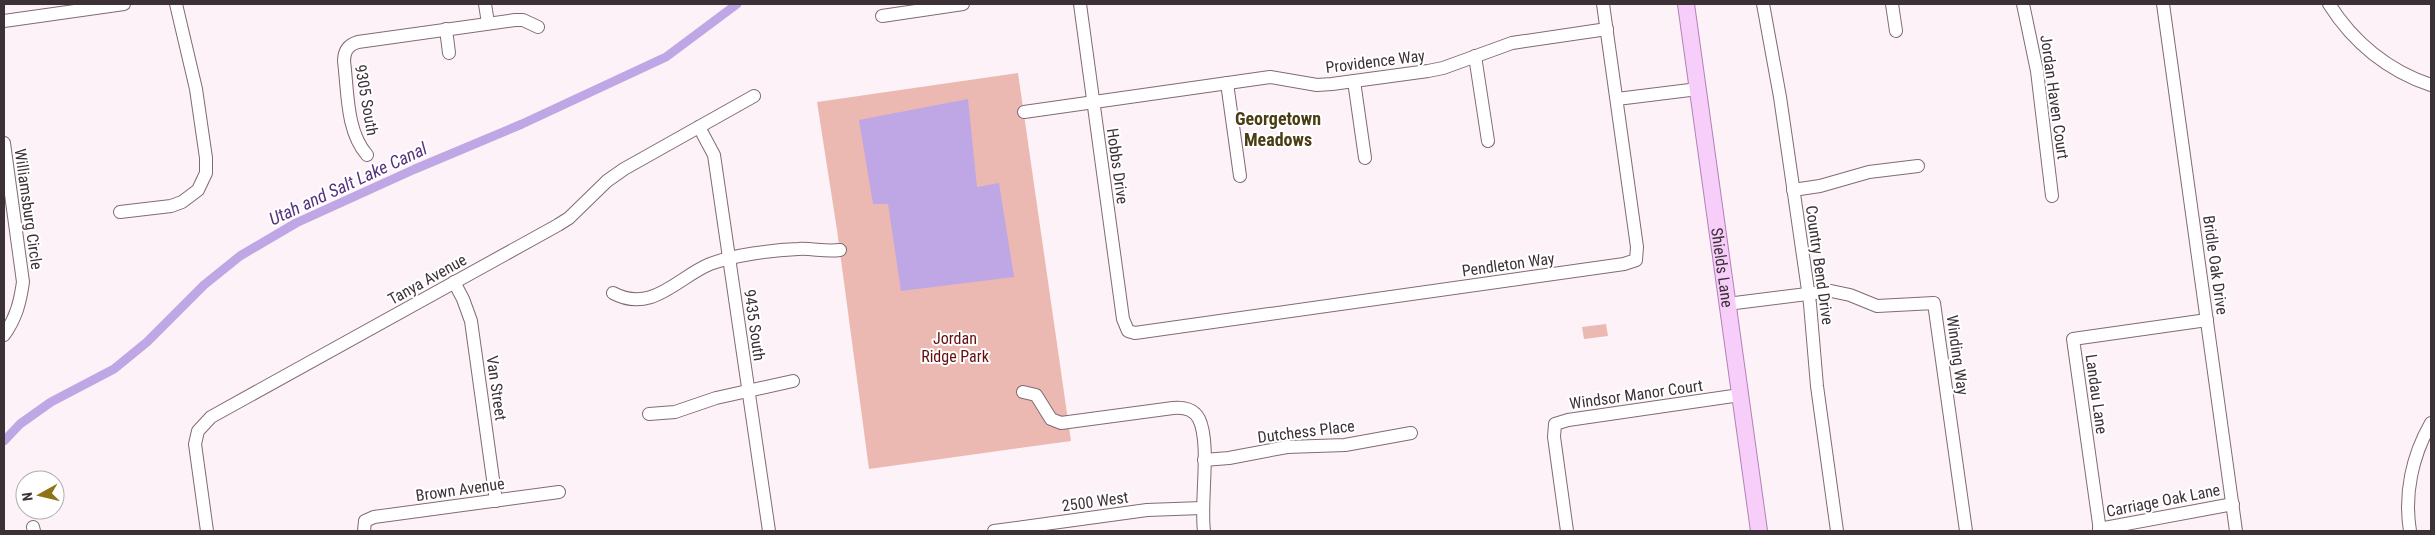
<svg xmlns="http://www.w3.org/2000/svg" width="2435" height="535" font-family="'Roboto Condensed',sans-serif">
	<rect width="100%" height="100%" fill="#fdf2f8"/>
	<!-- green -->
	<g fill="#ecb9b2">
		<polygon points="1018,73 1071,441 869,469 837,230 817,102"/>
		<polygon points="1606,324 1608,336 1584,339 1582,327"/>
	</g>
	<!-- water -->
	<polygon fill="#bfa6e4" points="968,99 977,187 999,183 1014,277 901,291 888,204 873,204 859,120"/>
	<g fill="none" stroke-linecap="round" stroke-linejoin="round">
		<!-- canal -->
		<polyline stroke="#bfa6e4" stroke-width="9" points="4,441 20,424 51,402 114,369 147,342 204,285 240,256 296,223 415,169 522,124 666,57 737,4"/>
		<!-- minor casing -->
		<g stroke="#816a76" stroke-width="14">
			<g id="minor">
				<polyline points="485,4 488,23"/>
				<polyline points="1080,4 1123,319 1128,331 1135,333 1624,264 1636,260 1637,247 1603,4"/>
				<polyline points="1763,4 1780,97 1810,304 1817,386 1837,531"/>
				<polyline points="1892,4 1896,31"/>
				<polyline points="2023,4 2037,71 2052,196"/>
				<polyline points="2163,4 2236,531"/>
				<path d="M2329,4c24,38 59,67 102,81"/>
				<polyline points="882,16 963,4"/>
				<polyline points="4,21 124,4"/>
				<polyline points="446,29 449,53"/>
				<polyline points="1475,56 1488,141"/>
				<polyline points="1354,81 1365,158"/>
				<polyline points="1227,83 1240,176"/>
				<polyline points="1617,99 1698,89"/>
				<polyline points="1024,112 1270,77 1317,85 1332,84 1428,71 1443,68 1512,43 1607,29"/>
				<polyline points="699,127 714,155 769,531"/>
				<path d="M4,143l19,139c-3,21 -7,36 -19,53"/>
				<path d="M367,155c-21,-24 -19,-63 -23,-94 0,-10 4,-16 14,-19l157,-22h8l15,7"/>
				<polyline points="1793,190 1820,186 1869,172 1918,166"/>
				<polyline points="120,212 171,206 182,202 198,190 206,173 206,158 196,89 176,4"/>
				<polyline points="454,282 463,299 471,321 496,501"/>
				<path d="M613,293c39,21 65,-16 97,-29 24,-9 62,-14 88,-15 14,-1 27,3 42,1"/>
				<polyline points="1727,304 1831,291 1850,295 1877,306 1934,303 1966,531"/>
				<path d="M1023,392l13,3 15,24 10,4 112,-15c10,-1 21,1 26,11 12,25 1,82 5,112"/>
				<polyline points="649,414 675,412 716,398 793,381"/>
				<polyline points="1204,460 1229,458 1287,447 1345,445 1411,433"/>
				<polyline points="33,527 34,531"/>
				<polyline points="2099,529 2233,504"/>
				<polyline points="207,531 195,444 198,431 211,417 558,225 569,218 607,181 624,169 754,96"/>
				<polyline points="364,531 365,521 374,517 559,492"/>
				<polyline points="994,531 1147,510 1202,508"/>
				<polyline points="1567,531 1554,437 1555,424 1568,420 1740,395"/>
				<polyline points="2100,531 2073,339 2207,320"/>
				<path d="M2410,531c-6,-37 2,-75 21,-108"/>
			</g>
		</g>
		<!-- major casing -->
		<g stroke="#b282b4" stroke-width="18">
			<g id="major">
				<path id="s1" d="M1686,4l73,527"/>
			</g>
		</g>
		<!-- minor -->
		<use href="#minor" stroke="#fff" stroke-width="12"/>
		<!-- major -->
		<use href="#major" stroke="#f7cefa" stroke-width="16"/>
	</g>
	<g text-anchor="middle" stroke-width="4" stroke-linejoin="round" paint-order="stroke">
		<!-- street labels -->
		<g font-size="16" fill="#3c3137" stroke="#fff">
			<text transform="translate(1375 61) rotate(-7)" y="6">Providence Way</text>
			<text transform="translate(2055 97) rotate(82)" y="6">Jordan Haven Court</text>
			<text transform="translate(367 100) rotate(80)" y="6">9305 South</text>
			<text transform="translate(1118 166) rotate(82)" y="6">Hobbs Drive</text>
			<text transform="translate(29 209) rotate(82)" y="6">Williamsburg Circle</text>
			<text transform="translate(1508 264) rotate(-8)" y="6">Pendleton Way</text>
			<text transform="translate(1820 265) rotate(82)" y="6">Country Bend Drive</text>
			<text transform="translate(2216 265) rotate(82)" y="6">Bridle Oak Drive</text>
			<text dy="6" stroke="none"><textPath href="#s1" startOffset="266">Shields Lane</textPath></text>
			<text transform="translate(427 279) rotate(-29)" y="6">Tanya Avenue</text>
			<text transform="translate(755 325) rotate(82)" y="6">9435 South</text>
			<text transform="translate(1958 355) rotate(82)" y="6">Winding Way</text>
			<text transform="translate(497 388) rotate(82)" y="6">Van Street</text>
			<text transform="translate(1636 394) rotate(-8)" y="6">Windsor Manor Court</text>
			<text transform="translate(2097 394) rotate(82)" y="6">Landau Lane</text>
			<text transform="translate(1306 431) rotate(-7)" y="6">Dutchess Place</text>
			<text transform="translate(460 489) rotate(-8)" y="6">Brown Avenue</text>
			<text transform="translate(2163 500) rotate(-11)" y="6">Carriage Oak Lane</text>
			<text transform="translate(1095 501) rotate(-8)" y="6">2500 West</text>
		</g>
		<!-- park labels -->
		<g font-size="16" fill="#660d0d" stroke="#fff">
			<text x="955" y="344">Jordan<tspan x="955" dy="18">Ridge Park</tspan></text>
		</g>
		<!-- neighbourhood labels -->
		<g font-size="18" font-weight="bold" fill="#4a3d14" stroke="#fff">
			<text x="1278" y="125">Georgetown<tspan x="1278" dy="21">Meadows</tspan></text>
		</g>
		<!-- water labels -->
		<g font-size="18" font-style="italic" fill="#55337d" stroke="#fff">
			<text transform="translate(348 184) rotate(-25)" y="6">Utah and Salt Lake Canal</text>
		</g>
	</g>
	<!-- border -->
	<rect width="2435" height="535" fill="none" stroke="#3c3137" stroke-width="10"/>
	<!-- north arrow -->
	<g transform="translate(40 495) rotate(262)"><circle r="24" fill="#ffffff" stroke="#b1adaf"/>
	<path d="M0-4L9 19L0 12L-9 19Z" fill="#8f7318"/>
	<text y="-8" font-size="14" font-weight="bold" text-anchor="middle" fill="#3c3137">N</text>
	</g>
</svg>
